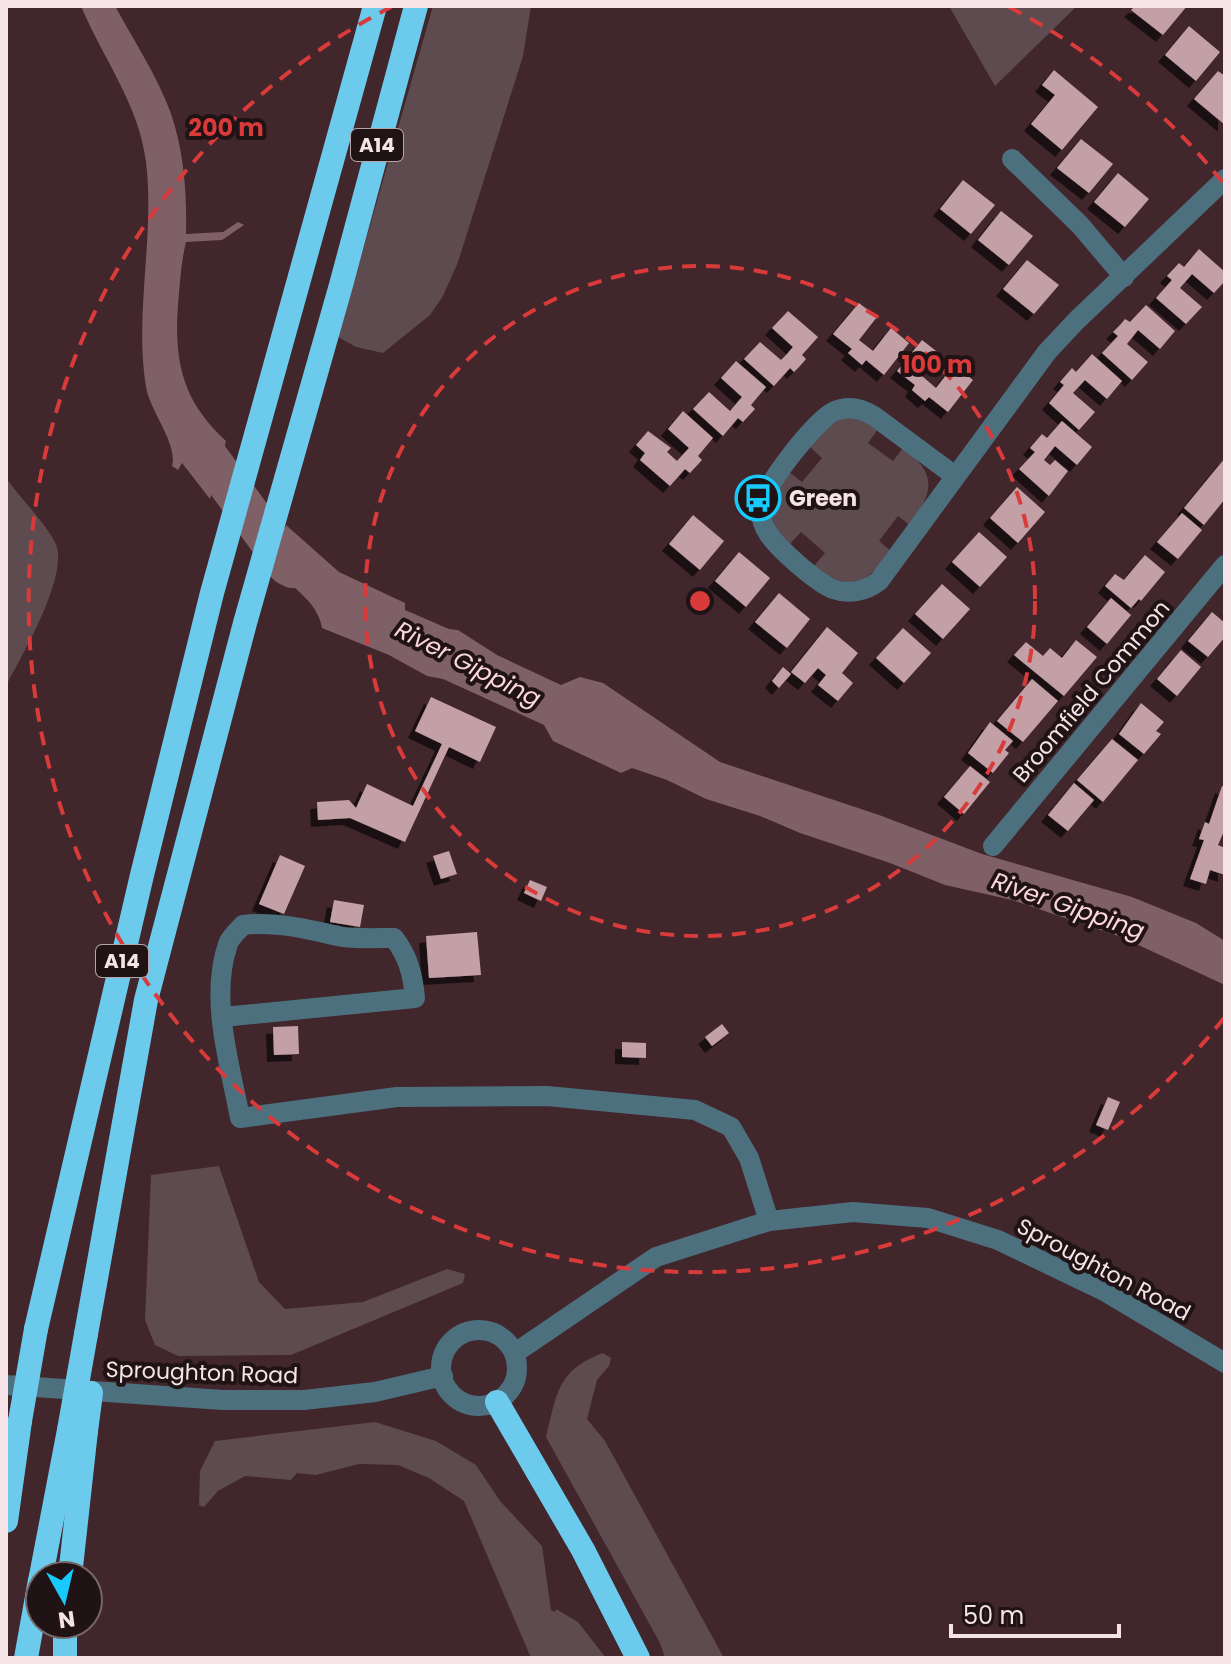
<svg xmlns="http://www.w3.org/2000/svg" width="1231" height="1664" font-family="Poppins,sans-serif">
	<defs>
		<filter id="shadow"><feDropShadow dx="-7" dy="7" stdDeviation="0" flood-color="#0009"/></filter>
	</defs>
	<rect width="100%" height="100%" fill="#41262c"/>
	<!-- green -->
	<g fill="#5e4b4f">
		<polygon points="433,6 531,6 523,56 458,262 443,296 430,315 383,353 356,347 338,337"/>
		<polygon points="949,6 1077,6 995,86"/>
		<path d="M857,416l21,13 -10,14 25,18 10,-13c37,28 28,44 8,78l-13,-10 -19,25 12,10c-25,34 -41,42 -77,15l11,-13 -24,-21 -11,12c-29,-29 -21,-40 -1,-72l13,10 20,-24 -12,-11c14,-17 24,-29 47,-31z"/>
		<path d="M6,478c15,21 37,42 49,64 16,32 -34,114 -49,144z"/>
		<polygon points="219,1166 259,1282 285,1309 363,1302 447,1269 465,1274 463,1283 291,1355 178,1356 155,1345 145,1320 151,1175"/>
		<path d="M603,1353l8,5 -2,8 -12,14 -10,39 18,22 119,217h-59l-5,-15 -114,-206c11,-43 11,-67 57,-84z"/>
		<polygon points="375,1422 436,1441 476,1465 500,1501 542,1546 551,1610 555,1612 556,1609 578,1622 606,1658 531,1658 464,1501 429,1478 398,1465 359,1464 316,1475 297,1473 291,1480 245,1476 218,1491 204,1507 199,1505 200,1471 215,1441"/>
	</g>
	<!-- water -->
	<g fill="#806067">
		<path d="M81,6h34c18,33 42,70 55,105 14,39 17,82 16,123l37,-2 15,-10 6,3 -22,15 -36,2c-5,20 -6,41 -8,62 -4,57 4,97 48,137l-16,58 -28,-36 -4,7 -6,-4c6,-22 -22,-55 -26,-79 -12,-74 9,-150 0,-225 -7,-58 -43,-103 -65,-156z"/>
		<path d="M286,525l53,47 66,31v7l44,19 9,1 39,25 64,30 19,-8 23,6 117,79 159,53 103,39 150,43 64,26 29,18v44l-104,-48 -109,-37 -67,-15 -55,-22 -90,-30 -40,-17 -54,-17 -39,-19 -35,-12 -11,5 -68,-32 -9,-16 -101,-46 -16,-3 -38,-21 -67,-27c-4,-27 -31,-40 -48,-61z"/>
	</g>
	<g fill="none" stroke-linecap="round" stroke-linejoin="round">
		<!-- river -->
		<polyline stroke="#806067" stroke-width="40" points="187,428 287,565 293,568"/>
	</g>
	<!-- building -->
	<g fill="#c3a0a6" filter="url(#shadow)">
		<polygon points="1135,6 1187,6 1163,35 1131,10"/>
		<polygon points="1189,26 1220,52 1196,81 1165,55"/>
		<polygon points="1054,70 1098,107 1062,150 1031,124 1055,95 1042,85"/>
		<polygon points="1218,71 1225,76 1225,125 1194,99"/>
		<polygon points="1081,139 1113,164 1089,193 1057,168"/>
		<polygon points="1118,173 1149,199 1125,227 1094,202"/>
		<polygon points="963,180 995,205 971,234 940,209"/>
		<polygon points="1001,211 1033,236 1009,265 978,240"/>
		<polygon points="1199,249 1225,272 1225,281 1214,293 1192,274 1180,288 1202,307 1186,324 1156,298 1172,280 1167,276 1179,263 1184,267"/>
		<polygon points="1027,260 1059,285 1034,314 1003,289"/>
		<polygon points="859,303 877,317 859,340 873,351 891,328 909,343 884,375 866,360 862,365 848,353 852,349 833,334"/>
		<polygon points="1146,305 1175,331 1160,349 1138,330 1127,344 1148,362 1132,380 1102,353 1118,336 1113,332 1120,325 1125,319 1130,322"/>
		<polygon points="788,311 818,337 802,355 806,359 800,366 794,372 790,368 774,386 744,359 760,342 781,360 787,354 793,347 772,328"/>
		<polygon points="922,340 940,354 922,376 936,388 954,365 973,380 948,412 929,397 925,401 919,396 912,390 915,385 897,371"/>
		<polygon points="1092,354 1122,381 1107,399 1085,380 1073,393 1095,412 1079,430 1049,403 1064,385 1060,382 1072,368 1076,372"/>
		<polygon points="736,361 766,387 751,405 755,409 743,422 738,418 723,436 693,409 709,392 730,411 742,397 721,378"/>
		<polygon points="683,411 713,438 698,456 702,460 690,473 685,469 670,486 640,460 645,453 636,445 648,431 671,448 667,452 677,461 689,448 668,429"/>
		<polygon points="1062,421 1092,447 1077,465 1055,446 1044,460 1050,465 1055,460 1068,471 1049,496 1019,469 1035,452 1030,448 1042,434 1047,438"/>
		<polygon points="1225,458 1225,499 1204,525 1184,508"/>
		<polygon points="1017,487 1045,512 1018,543 990,518"/>
		<polygon points="1182,513 1202,530 1178,559 1157,542"/>
		<polygon points="693,515 724,541 700,570 669,544"/>
		<polygon points="979,532 1007,557 980,587 952,562"/>
		<polygon points="739,552 770,578 746,607 715,581"/>
		<polygon points="1145,555 1165,572 1141,601 1139,599 1131,608 1105,586 1115,574 1124,580"/>
		<polygon points="942,584 970,609 943,639 915,614"/>
		<polygon points="779,593 810,619 787,648 755,622"/>
		<polygon points="1111,598 1131,615 1107,644 1087,627"/>
		<polygon points="1212,612 1225,623 1225,637 1208,657 1188,641"/>
		<polygon points="827,627 858,653 842,673 853,683 838,701 818,685 826,675 818,668 805,683 791,672"/>
		<polygon points="903,628 931,653 904,683 876,658"/>
		<polygon points="1076,640 1097,657 1064,696 1014,655 1026,642 1043,656 1050,648 1062,658"/>
		<polygon points="1181,650 1201,667 1177,696 1157,679"/>
		<polygon points="783,667 791,674 779,688 772,681"/>
		<polygon points="1032,679 1058,701 1023,742 997,721"/>
		<polygon points="431,697 496,727 480,762 449,747 405,842 350,818 318,820 317,802 349,800 356,808 367,784 413,806 442,744 415,731"/>
		<polygon points="1141,703 1164,722 1156,731 1161,734 1144,754 1119,734"/>
		<polygon points="990,722 1013,741 1005,750 1009,753 993,773 968,753"/>
		<polygon points="1112,739 1138,760 1103,802 1077,780"/>
		<polygon points="970,766 990,782 964,814 944,797"/>
		<polygon points="1074,783 1094,800 1068,831 1048,815"/>
		<polygon points="1222,786 1225,787 1225,829 1218,845 1225,848 1225,875 1210,870 1206,884 1190,879 1204,840 1199,839 1205,822 1209,824"/>
		<polygon points="449,851 457,874 441,879 433,856"/>
		<polygon points="280,855 305,866 284,914 259,904"/>
		<polygon points="530,880 547,887 541,901 524,893"/>
		<polygon points="334,900 364,905 360,927 330,922"/>
		<polygon points="477,932 481,975 429,978 426,936"/>
		<polygon points="722,1024 729,1033 712,1046 705,1037"/>
		<polygon points="298,1026 299,1054 274,1055 273,1027"/>
		<polygon points="622,1042 646,1043 646,1058 622,1057"/>
		<polygon points="1108,1097 1120,1102 1108,1130 1096,1125"/>
	</g>
	<g fill="none" stroke-linecap="round" stroke-linejoin="round">
		<!-- minor -->
		<g stroke="#4d707e" stroke-width="20">
			<polyline points="1012,159 1080,225 1124,277"/>
			<path d="M955,476l-81,-60c-13,-8 -27,-11 -41,-4 -18,9 -73,78 -72,97 0,8 2,17 7,24 9,15 48,49 65,56 16,6 33,2 46,-8l168,-229 29,-31 149,-142"/>
			<polyline points="993,846 1225,565"/>
			<path d="M223,1017l192,-19c-2,-23 -7,-42 -21,-60 -16,0 -34,1 -51,-1 -34,-7 -64,-16 -100,-12 -5,6 -13,12 -15,19 -19,55 2,120 12,174l157,-21 150,-1 148,14 36,17 18,31 20,63"/>
			<circle cx="479" cy="1368" r="38"/>
			<polyline points="515,1353 656,1257 769,1221 853,1212 928,1218 998,1240 1104,1291 1225,1363"/>
			<polyline points="6,1385 223,1400 304,1400 375,1392 443,1376"/>
		</g>
		<!-- highway -->
		<g stroke="#6ccbed" stroke-width="24">
			<polyline points="36,1329 142,875 212,593 375,6"/>
			<polyline points="86,1334 146,1000 245,623 341,285 416,6"/>
			<polyline points="497,1402 583,1550 638,1658"/>
			<polyline points="6,1521 20,1421"/>
			<polyline points="41,1576 69,1430"/>
			<polyline points="70,1576 86,1431"/>
			<polyline points="65,1624 65,1658"/>
			<polyline points="26,1658 40,1580"/>
		</g>
		<!-- highway-bridge -->
		<g stroke="#6ccbed" stroke-width="24">
			<polyline points="20,1421 36,1329"/>
			<polyline points="69,1430 86,1334"/>
			<polyline points="86,1431 91,1393"/>
		</g>
	</g>
	<!-- distance rings -->
	<g fill="none" stroke="#d93b3b" stroke-width="4" stroke-dasharray="14 10">
		<circle cx="700" cy="601" r="335"/>
		<path d="M1224 1018A670 670 0 1 1 391 7M1009 7A670 670 0 0 1 1224 184"/>
	</g>
	<!-- icons -->
	<defs>
		<g id="bus-ring" transform="scale(2.3)"><circle r="9.5" fill="#1f1315" stroke="#18cafc" stroke-width="1.5"/><path d="M-5-6H5V4H4V6H2V4H-2V6H-4V4H-5ZM-3.5-4V0h7V-4ZM-3.5 1.2v1.5H-2V1.2ZM2 1.2v1.5H3.5V1.2Z" fill="#18cafc"/></g>
	</defs>
	<g fill-rule="evenodd">
		<use href="#bus-ring" x="758" y="498"/>
	</g>
	<g text-anchor="middle" stroke-width="8" stroke-linejoin="round" paint-order="stroke">
		<!-- shield labels -->
		<g fill="#1f1315" stroke="#b6a5a8" stroke-width="2">
			<rect x="351" y="129" width="52" height="32" rx="6"/>
			<rect x="96" y="945" width="52" height="32" rx="6"/>
		</g>
		<g font-size="20" font-weight="bold" fill="#f6e3e7">
			<text x="377" y="152">A14</text>
			<text x="122" y="968">A14</text>
		</g>
		<!-- poi labels -->
		<g font-size="22" font-weight="bold" fill="#f6e3e7" stroke="#1f1315" text-anchor="start">
			<text x="789" y="506">Green</text>
		</g>
		<!-- street labels -->
		<g font-size="22" fill="#f6e3e7" stroke="#1f1315">
			<text transform="translate(1091 691) rotate(-50)" y="8">Broomfield Common</text>
			<text transform="translate(1104 1269) rotate(28)" y="8">Sproughton Road</text>
			<text transform="translate(202 1372) rotate(2)" y="8">Sproughton Road</text>
		</g>
		<!-- water labels -->
		<g font-size="24" font-style="italic" fill="#fcd6dd" stroke="#1f1315">
			<text transform="translate(468 664) rotate(27)" y="8">River Gipping</text>
			<text transform="translate(1068 906) rotate(19)" y="8">River Gipping</text>
		</g>
	</g>
	<circle cx="700" cy="601" r="12" fill="#d93b3b" stroke="#1f1315" stroke-width="4"/>
	<g font-size="24" text-anchor="middle" font-weight="bold" fill="#d93b3b" stroke="#1f1315" stroke-width="8" stroke-linejoin="round" paint-order="stroke">
		<text x="226" y="136">200 m</text>
		<text x="937" y="373">100 m</text>
	</g>
	<!-- border -->
	<rect width="1231" height="1664" fill="none" stroke="#f6e3e7" stroke-width="16"/>
	<!-- north arrow -->
	<g transform="translate(64 1600) rotate(172)"><circle r="38" fill="#1f1315" stroke="#756669" stroke-width="2"/>
	<path d="M0-6L14 30L0 20L-14 30Z" fill="#18cafc"/>
	<text y="-12" font-size="22" font-weight="bold" text-anchor="middle" fill="#f6e3e7">N</text>
	</g>
	<!-- scale -->
	<path d="M951 1624v12h168v-12" fill="none" stroke="#f6e3e7" stroke-width="4"/>
	<text x="963" y="1624" font-size="24" fill="#f6e3e7" stroke="#1f1315" stroke-width="6" paint-order="stroke">50 m</text>
</svg>
